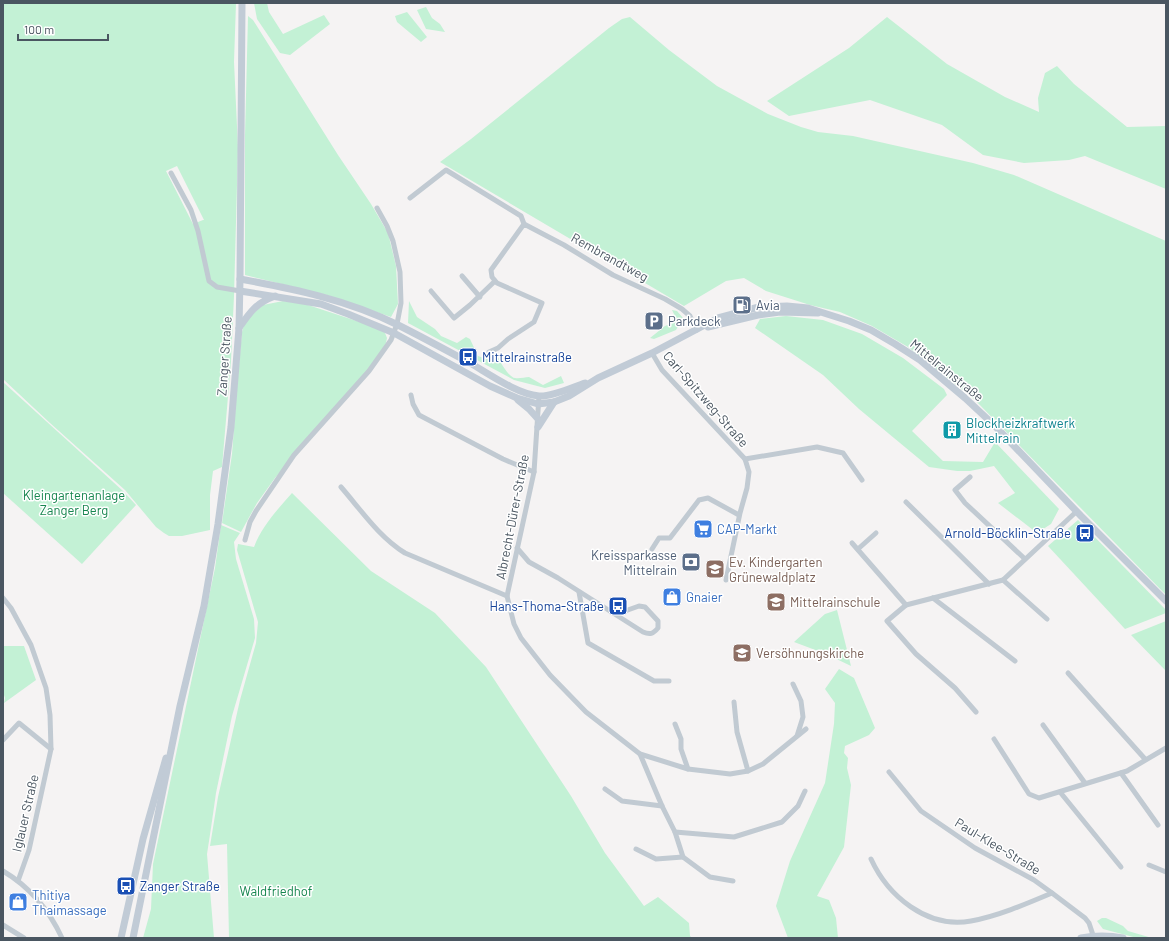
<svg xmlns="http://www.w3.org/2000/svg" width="1169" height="941" font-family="Barlow,sans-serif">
	<rect width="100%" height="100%" fill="#f5f3f3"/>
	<!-- green -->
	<g fill="#c3f1d5" fill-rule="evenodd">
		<path d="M3,3h233l-2,59 4,86 -4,148 -3,65 -9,106 -9,4 -3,24v35l-28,6h-13l-5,-3 -8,-6 -31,-37 -75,-67 -47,-44zM177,166l27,54h-1l-10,4 -27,-53z"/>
		<polygon points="254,3 267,3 269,12 283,34 324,15 330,24 290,55 280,53 257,19"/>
		<polygon points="426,7 432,18 440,24 445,32 426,29 417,10"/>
		<polygon points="407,12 427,37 421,42 397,22 395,16"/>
		<polygon points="248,16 253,20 338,155 371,204 388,233 396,266 398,304 391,317 327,295 245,275 245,135"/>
		<polygon points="630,17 669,50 717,86 768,114 801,127 818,132 853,136 973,163 1014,175 1166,241 1166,595 974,399 908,347 872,326 840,312 810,305 766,291 744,278 726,281 684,306 440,162 471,139 609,28 622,19"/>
		<polygon points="887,17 947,64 1005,97 1039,112 1038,98 1045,73 1057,66 1074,84 1127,127 1166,126 1166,189 1085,156 1069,160 1024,163 983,155 942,125 870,100 789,116 767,101 849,48"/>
		<polygon points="283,301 305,304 381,329 385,333 387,338 385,347 369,371 275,478 257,503 241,532 222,523 232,454 237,387 242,332 245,321 263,305"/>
		<path d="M409,301l8,16 18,12 6,7 16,7 9,-6 4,2 8,17 9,3 12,-1c1,5 11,20 16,20 4,1 10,-1 14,-1l14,8 18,-9 3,7 -19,5 -31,-8 -106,-57z"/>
		<polygon points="672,310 677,311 683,318 676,330 654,339 650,338 665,326 670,324 675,316"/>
		<polygon points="786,316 823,320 862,334 903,358 944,389 947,395 912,431 943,461 983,462 995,442 1059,509 1051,524 1037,533 998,503 1015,493 994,466 970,471 957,471 929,467 859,409 823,375 755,328 760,319"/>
		<polygon points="3,382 123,491 136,505 82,564 3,493"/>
		<path d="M292,493l79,78 64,42 51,54 85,129 34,57 39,53 14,-9 31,26 1,13 2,2h-463l-2,-94 -17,2 8,-49 22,-97 16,-57 2,-21 -21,-72 1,-6 16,3c8,-21 23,-37 38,-54z"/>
		<polygon points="1078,520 1166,610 1166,613 1125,629 1048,546"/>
		<polygon points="221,525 240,533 234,542 236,559 254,619 255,638 232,716 216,793 211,828 207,854 214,938 143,938 151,909 153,864 215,568"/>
		<polygon points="837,610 851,666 826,654 794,642 825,614"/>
		<polygon points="1166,621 1166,671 1131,635"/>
		<polygon points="3,646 24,646 36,680 4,703 5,698 3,692"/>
		<polygon points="839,669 854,678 875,728 869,735 845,746 844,753 848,758 847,768 851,785 844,847 817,896 829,900 836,918 838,938 788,938 776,906 790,861 825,783 834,724 835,703 825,689"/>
		<polygon points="1102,918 1106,918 1123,926 1128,931 1152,938 1137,938 1103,929 1097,921"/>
	</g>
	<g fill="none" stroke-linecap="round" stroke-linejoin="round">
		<!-- street -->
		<g stroke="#c1cad2" stroke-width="5">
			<polyline points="171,173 191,210 198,231 209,281 217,287 240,291"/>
			<polyline points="410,198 446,170 521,216 524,224"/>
			<polyline points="462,276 480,297"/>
			<polyline points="431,291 454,318 470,305 495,281"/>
			<polyline points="489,352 498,348 508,339 534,322 542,303 497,283 492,277 491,270 524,224 564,245 613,275 665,299 682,309 690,316 697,330"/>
			<polyline points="652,353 662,370 745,459 817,447 843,453 862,480"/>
			<polyline points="411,395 413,404 419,415 503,459 534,472"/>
			<polyline points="539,396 534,472 507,596 514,624 521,638 550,675 586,712 640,754 688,769 730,774 748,771 763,764 806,729"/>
			<polyline points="970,477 955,490 965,503 1025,559"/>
			<path d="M341,487c20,23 38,50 64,66l102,43"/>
			<polyline points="906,502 989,584"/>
			<polyline points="245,540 250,522 256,511 294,455 369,371 391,340 397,324 401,303 400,272 393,241 387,226 377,208"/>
			<polyline points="852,543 906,605"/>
			<path d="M517,548l12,14 29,16 85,54c7,3 10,2 15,-4v-7l-13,-14 -6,-1 -14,5 -14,1"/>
			<polyline points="652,549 659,538 670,538 699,500 708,498 739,515"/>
			<polyline points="858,549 876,533"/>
			<polyline points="726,580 740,513 747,488 749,472 745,459"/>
			<polyline points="1003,580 1047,619"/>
			<polyline points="579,592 588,643 654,681 669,681"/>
			<polyline points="3,598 11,608 31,645 46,688 50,715 51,749 29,850 18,881"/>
			<polyline points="933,598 1015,661"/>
			<polyline points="1068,673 1145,759"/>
			<polyline points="793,684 801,701 803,717 797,736"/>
			<polyline points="734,702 737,732 748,771"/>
			<polyline points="976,712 955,688 916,654 887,621 906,605 1003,580 1077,511"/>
			<polyline points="675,724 681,739 681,749 688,769"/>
			<polyline points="1043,725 1085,783"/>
			<polyline points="994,739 1029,794 1039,798 1127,771 1166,748"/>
			<polyline points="3,740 19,723 51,749"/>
			<polyline points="640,754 662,806 675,832 683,857 710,877 733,881"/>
			<polyline points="889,772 921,811 975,848 1034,880 1052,893 1085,918 1089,923 1094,938"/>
			<polyline points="1121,773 1158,825"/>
			<polyline points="605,789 622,801 662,806"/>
			<polyline points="1060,792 1121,867"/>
			<polyline points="675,832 734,837 782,822 798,806 805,791"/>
			<polyline points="636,849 656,859 683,857"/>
			<path d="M871,859c17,37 56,70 100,62 27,-5 55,-17 81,-28"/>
			<polyline points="1149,865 1166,872"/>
			<path d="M3,871c27,16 46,39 59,67"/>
			<polyline points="3,925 24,938"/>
		</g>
		<!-- secondary -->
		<g stroke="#c1cbd6" stroke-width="7">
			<path d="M240,279c54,10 108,21 158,46 24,12 48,25 72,38 19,11 47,31 69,33 13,1 34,-9 46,-13"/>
			<polyline points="240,291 321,304 348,314 394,333 490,386 517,398 538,404 554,402 569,396 598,378 652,353 718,318 759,307 787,306 808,308 849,321 871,330 895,344 920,360 965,398 995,426 1081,516 1166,601"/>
			<polyline points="708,327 758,315 780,312 818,313"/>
			<path d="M239,328c11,-16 17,-25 36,-32"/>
			<polyline points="518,400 529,409 538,419"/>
			<polyline points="538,427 554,402"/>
			<polyline points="121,938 143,839 166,758"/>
			<polyline points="133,938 180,706 204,606 218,524 231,427 239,328 240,279 242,3"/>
			<path d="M1081,938c15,-3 27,-3 42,0"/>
		</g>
	</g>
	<!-- icons -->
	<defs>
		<g id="fuel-square" transform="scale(1)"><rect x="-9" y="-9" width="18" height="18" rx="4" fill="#5c6f8a" stroke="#fff"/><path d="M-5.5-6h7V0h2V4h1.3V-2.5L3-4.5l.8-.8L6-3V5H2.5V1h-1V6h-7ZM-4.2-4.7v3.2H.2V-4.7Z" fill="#fff"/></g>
		<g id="parking-square" transform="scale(1)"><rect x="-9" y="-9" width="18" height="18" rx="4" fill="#5c6f8a" stroke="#fff"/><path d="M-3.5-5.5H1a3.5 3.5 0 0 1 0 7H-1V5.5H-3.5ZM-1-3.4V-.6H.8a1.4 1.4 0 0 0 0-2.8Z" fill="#fff"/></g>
		<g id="bus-square" transform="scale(1)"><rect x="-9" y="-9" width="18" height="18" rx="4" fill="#1a4fb4" stroke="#fff"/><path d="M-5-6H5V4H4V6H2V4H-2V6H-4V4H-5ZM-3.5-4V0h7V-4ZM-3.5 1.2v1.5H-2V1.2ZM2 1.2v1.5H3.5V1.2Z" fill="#fff"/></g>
		<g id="building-square" transform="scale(1)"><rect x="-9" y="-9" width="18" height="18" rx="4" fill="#0f9aa8" stroke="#fff"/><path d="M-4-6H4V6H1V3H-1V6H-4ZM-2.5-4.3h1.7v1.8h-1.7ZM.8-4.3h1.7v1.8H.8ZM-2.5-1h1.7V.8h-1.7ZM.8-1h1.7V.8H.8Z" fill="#fff"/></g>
		<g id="supermarket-square" transform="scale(1)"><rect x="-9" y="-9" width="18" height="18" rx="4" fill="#3f7fe0" stroke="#fff"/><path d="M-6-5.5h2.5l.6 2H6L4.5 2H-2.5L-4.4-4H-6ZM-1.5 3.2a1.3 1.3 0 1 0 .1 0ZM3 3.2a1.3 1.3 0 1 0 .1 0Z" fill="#fff"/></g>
		<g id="bank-square" transform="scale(1)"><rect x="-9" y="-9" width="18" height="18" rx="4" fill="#5c6f8a" stroke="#fff"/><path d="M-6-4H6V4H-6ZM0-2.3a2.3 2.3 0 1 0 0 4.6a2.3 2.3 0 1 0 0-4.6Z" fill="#fff"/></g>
		<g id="school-square" transform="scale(1)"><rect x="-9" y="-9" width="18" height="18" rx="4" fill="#8d6e63" stroke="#fff"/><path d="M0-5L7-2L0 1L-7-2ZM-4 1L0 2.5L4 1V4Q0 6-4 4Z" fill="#fff"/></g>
		<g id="shop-square" transform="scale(1)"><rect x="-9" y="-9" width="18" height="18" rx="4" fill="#3f7fe0" stroke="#fff"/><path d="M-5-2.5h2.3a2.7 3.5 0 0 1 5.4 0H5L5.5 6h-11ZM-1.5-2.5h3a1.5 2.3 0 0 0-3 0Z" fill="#fff"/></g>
	</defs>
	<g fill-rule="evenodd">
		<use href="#fuel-square" x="742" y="305"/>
		<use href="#parking-square" x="654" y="321"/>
		<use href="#bus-square" x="468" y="357"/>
		<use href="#building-square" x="952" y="430"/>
		<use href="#supermarket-square" x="703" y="529"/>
		<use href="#bus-square" x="1085" y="533"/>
		<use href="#bank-square" x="691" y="562"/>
		<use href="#school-square" x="715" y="569"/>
		<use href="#shop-square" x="672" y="597"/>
		<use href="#school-square" x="776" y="602"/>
		<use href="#bus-square" x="618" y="606"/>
		<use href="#school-square" x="742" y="653"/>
		<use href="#bus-square" x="126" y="886"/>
		<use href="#shop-square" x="18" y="902"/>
	</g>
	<g text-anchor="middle" stroke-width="3" stroke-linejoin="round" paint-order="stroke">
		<!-- street labels -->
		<g font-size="13" fill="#4a5661" stroke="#fff">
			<text transform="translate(610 257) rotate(29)" y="5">Rembrandtweg</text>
			<text transform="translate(224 356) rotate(-86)" y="5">Zanger Straße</text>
			<text transform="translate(947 370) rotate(39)" y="5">Mittelrainstraße</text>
			<text transform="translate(706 399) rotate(49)" y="5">Carl-Spitzweg-Straße</text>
			<text transform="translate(512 517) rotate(-79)" y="5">Albrecht-Dürer-Straße</text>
			<text transform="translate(25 813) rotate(-77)" y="5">Iglauer Straße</text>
			<text transform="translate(998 846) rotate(31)" y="5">Paul-Klee-Straße</text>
		</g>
		<!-- service labels -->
		<g font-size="13" fill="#4e5e75" stroke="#fff" text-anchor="start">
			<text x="756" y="310">Avia</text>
			<text x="668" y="326">Parkdeck</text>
			<text x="677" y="560" text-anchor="end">Kreissparkasse<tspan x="677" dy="15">Mittelrain</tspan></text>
		</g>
		<!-- transit labels -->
		<g font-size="13" fill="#164399" stroke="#fff" text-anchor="start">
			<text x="482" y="362">Mittelrainstraße</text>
			<text x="1071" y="538" text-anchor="end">Arnold-Böcklin-Straße</text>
			<text x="604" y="611" text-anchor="end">Hans-Thoma-Straße</text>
			<text x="140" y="891">Zanger Straße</text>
		</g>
		<!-- culture labels -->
		<g font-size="13" fill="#0d838f" stroke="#fff" text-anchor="start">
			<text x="966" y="428">Blockheizkraftwerk<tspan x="966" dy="15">Mittelrain</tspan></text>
		</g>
		<!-- park labels -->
		<g font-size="13" fill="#17864f" stroke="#fff">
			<text x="74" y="500">Kleingartenanlage<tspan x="74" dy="15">Zanger Berg</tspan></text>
			<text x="276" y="896">Waldfriedhof</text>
		</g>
		<!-- shop labels -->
		<g font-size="13" fill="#366cbe" stroke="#fff" text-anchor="start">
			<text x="717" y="534">CAP-Markt</text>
			<text x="686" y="602">Gnaier</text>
			<text x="32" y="900">Thitiya<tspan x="32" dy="15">Thaimassage</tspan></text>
		</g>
		<!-- education labels -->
		<g font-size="13" fill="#785e54" stroke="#fff" text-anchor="start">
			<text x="729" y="567">Ev. Kindergarten<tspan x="729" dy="15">Grünewaldplatz</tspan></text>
			<text x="790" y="607">Mittelrainschule</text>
			<text x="756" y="658">Versöhnungskirche</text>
		</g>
	</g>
	<!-- border -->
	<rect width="1169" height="941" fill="none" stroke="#4a5661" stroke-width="8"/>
	<!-- scale -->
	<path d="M18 34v6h90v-6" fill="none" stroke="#4a5661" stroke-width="2"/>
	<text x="24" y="34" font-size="12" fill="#4a5661" stroke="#ffffff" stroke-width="3" paint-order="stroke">100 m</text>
</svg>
